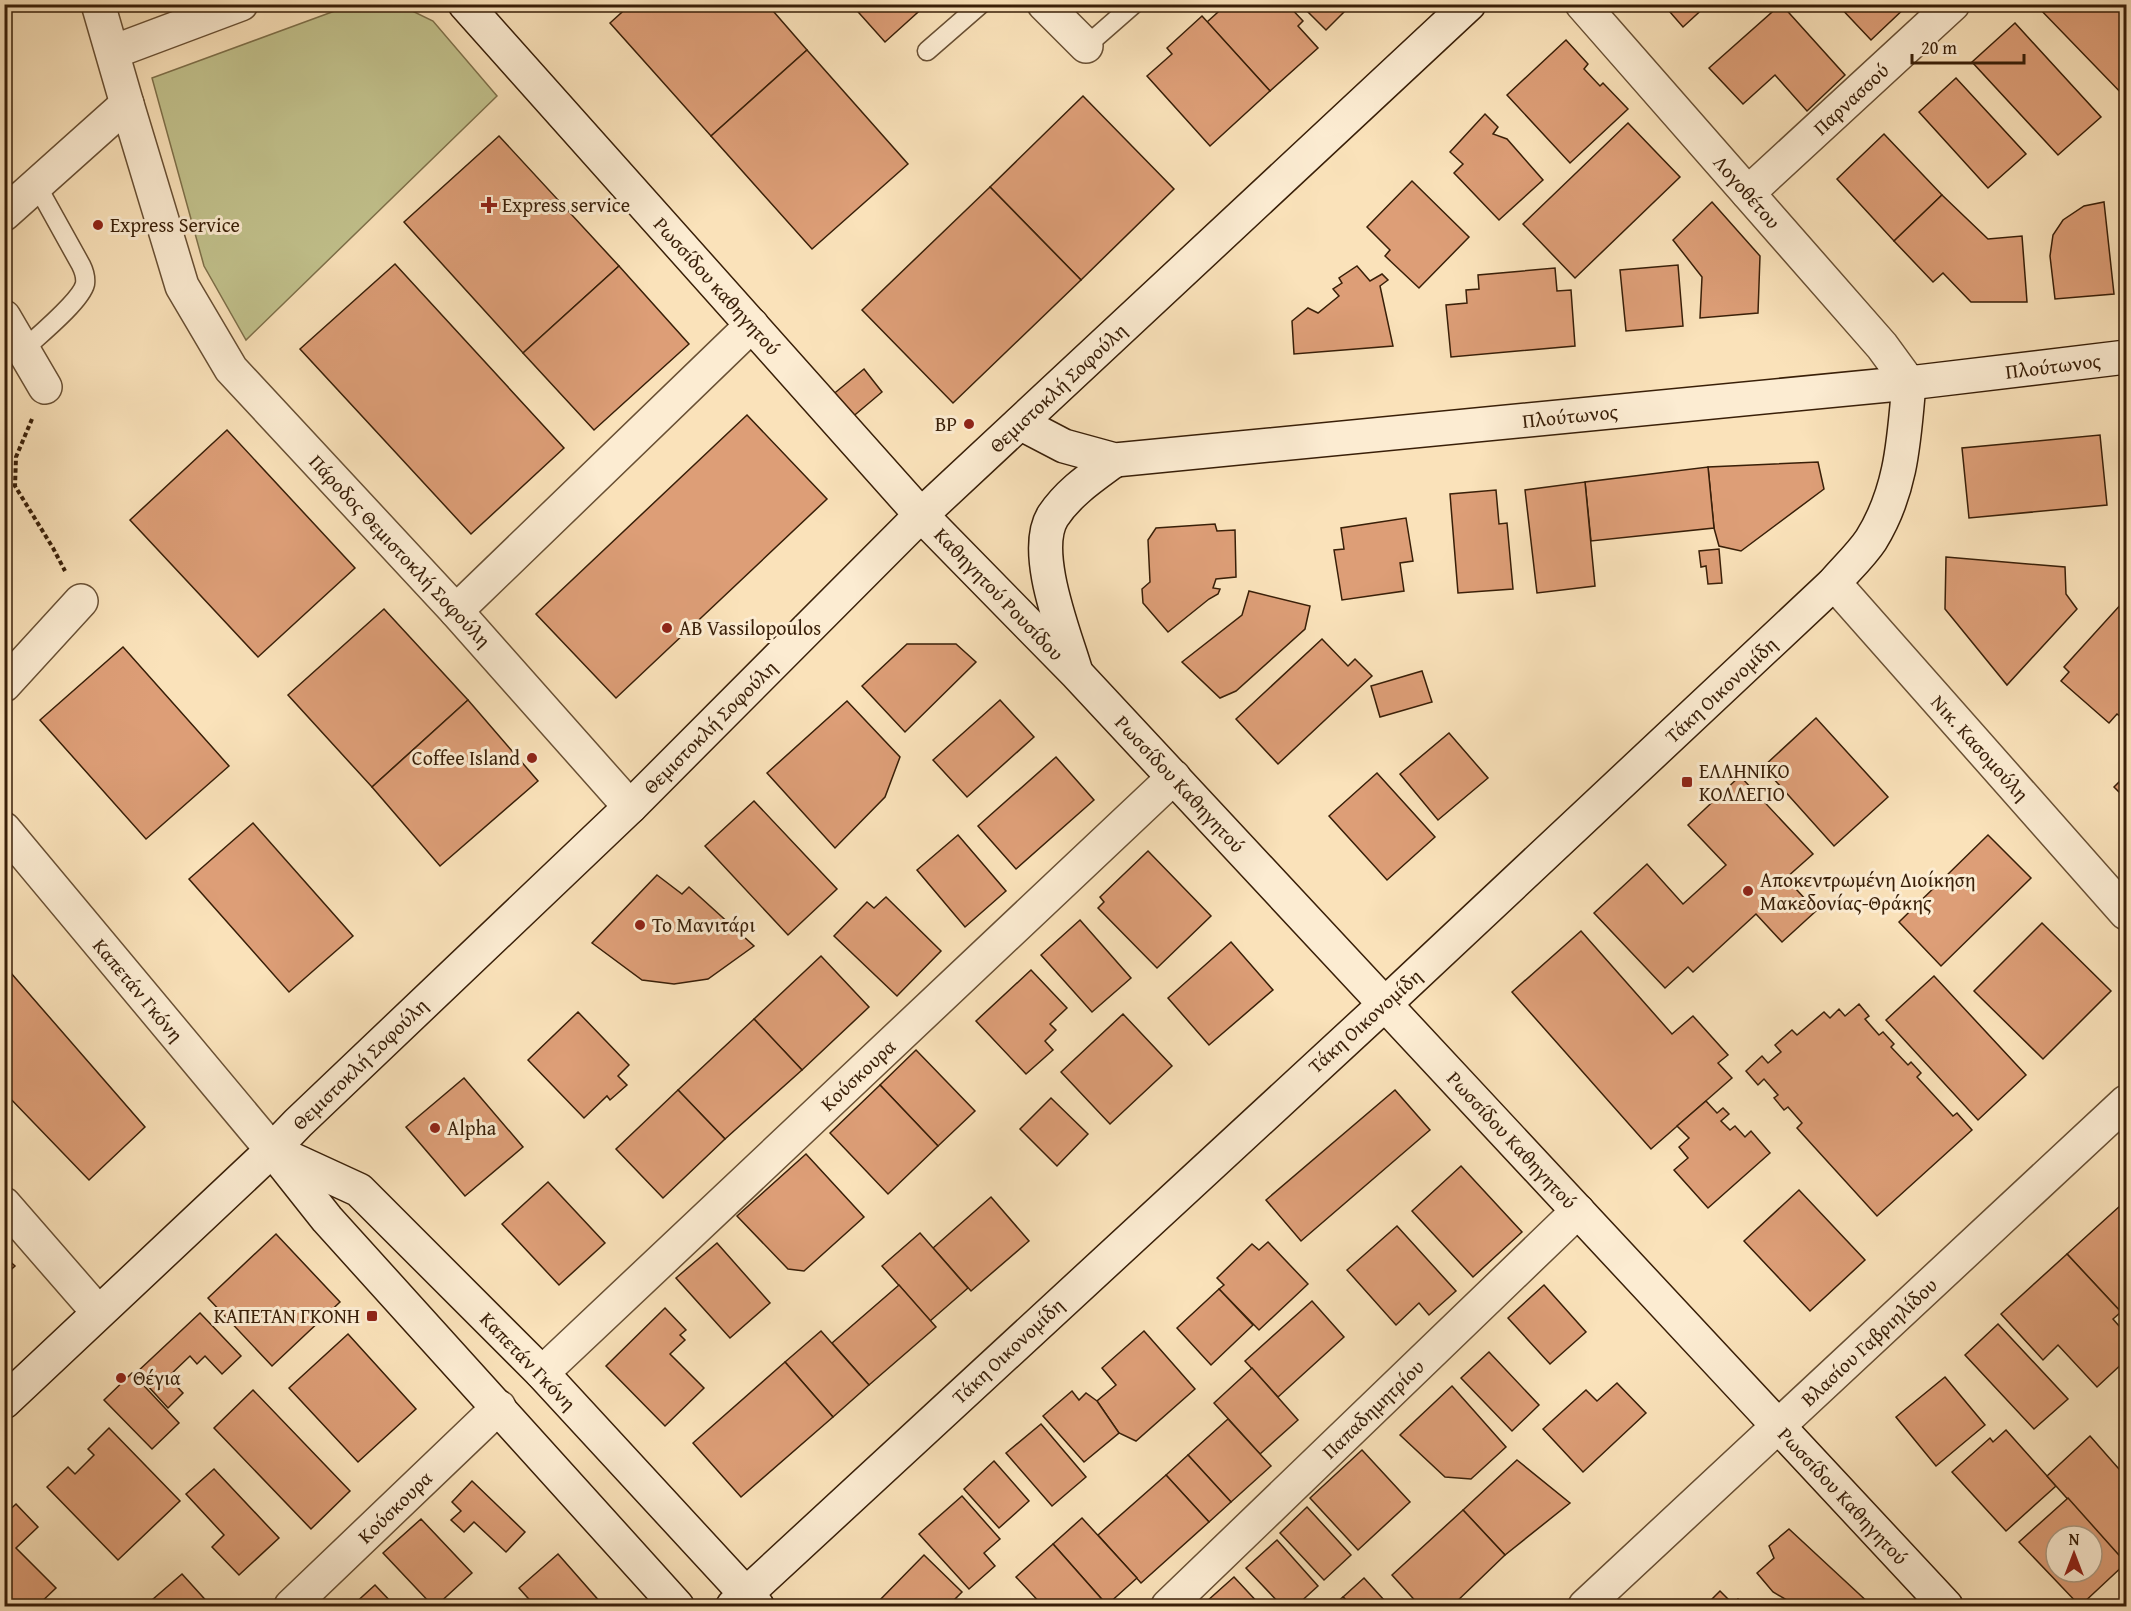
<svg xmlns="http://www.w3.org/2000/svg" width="2131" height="1611" font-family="'Gentium Book Plus',serif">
	<rect width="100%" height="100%" fill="#fae2ba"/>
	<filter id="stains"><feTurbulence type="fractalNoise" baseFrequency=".00333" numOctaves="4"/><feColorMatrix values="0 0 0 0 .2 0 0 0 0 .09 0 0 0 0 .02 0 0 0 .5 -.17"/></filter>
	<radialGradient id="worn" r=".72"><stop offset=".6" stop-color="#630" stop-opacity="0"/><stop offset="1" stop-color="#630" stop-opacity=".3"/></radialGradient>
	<!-- green -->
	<polygon fill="#c2c28d" stroke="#7e704a" stroke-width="1.5" points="351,5 400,5 433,21 497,96 246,340 204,266 152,78"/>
	<!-- building -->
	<g fill="#dd9e77" stroke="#391f08" stroke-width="1.5" fill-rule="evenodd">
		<polygon points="631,4 767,4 807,50 711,136 610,23"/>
		<polygon points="851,4 927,4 885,42"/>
		<polygon points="1227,4 1277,4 1279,7 1282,4 1287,4 1303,21 1298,26 1318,48 1270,91 1207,22"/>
		<polygon points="1300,4 1352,4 1326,30"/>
		<polygon points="1663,4 1708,4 1683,27"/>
		<polygon points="1781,4 1845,75 1807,111 1775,75 1743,104 1709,68"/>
		<polygon points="1837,4 1909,4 1871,40"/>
		<polygon points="2112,4 2126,20 2126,98 2036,5"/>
		<polygon points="1202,16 1270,91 1210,146 1147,76 1172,54 1167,48"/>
		<polygon points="2015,23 2101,117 2058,155 1972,62"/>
		<polygon points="1566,40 1588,64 1584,69 1600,86 1603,83 1628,109 1570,163 1507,95"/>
		<polygon points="807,50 908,164 812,249 711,136"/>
		<polygon points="1956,78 2026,154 1988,188 1919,112"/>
		<polygon points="1083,96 1174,189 1081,280 990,187"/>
		<polygon points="1485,114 1498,127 1493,134 1507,139 1543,180 1499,220 1454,173 1463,164 1450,152"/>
		<polygon points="1628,123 1680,177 1575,278 1523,224"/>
		<polygon points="1884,134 1942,195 1894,241 1837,179"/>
		<polygon points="499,136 619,266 523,353 404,222"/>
		<polygon points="2126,174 2126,226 2121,187"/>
		<polygon points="1412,181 1469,237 1419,288 1385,256 1390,250 1367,227"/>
		<polygon points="990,187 1081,280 953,403 862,310"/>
		<polygon points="1942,195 1988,239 2022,236 2027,302 1971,302 1943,273 1933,282 1894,241"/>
		<polygon points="1712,202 1760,256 1758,313 1700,318 1702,277 1673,240"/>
		<polygon points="2104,202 2114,294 2055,299 2050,256 2053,235 2063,220 2084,206"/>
		<polygon points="395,264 564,448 471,534 300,349"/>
		<polygon points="1678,265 1683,326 1626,331 1620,270"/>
		<polygon points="619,266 689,344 594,430 523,353"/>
		<polygon points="1357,266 1370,281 1382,274 1388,280 1380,286 1393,346 1294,354 1292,321 1308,308 1318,313 1339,296 1333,289 1342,283 1339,278"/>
		<polygon points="1555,268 1557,291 1571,290 1575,346 1451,357 1446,305 1467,303 1466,290 1479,289 1478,275"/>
		<polygon points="864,369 882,392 850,419 831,396"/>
		<polygon points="747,415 827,499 616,698 536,614"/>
		<polygon points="227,430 355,568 258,657 130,520"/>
		<polygon points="2100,435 2107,505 1969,518 1962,448"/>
		<polygon points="1818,462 1824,489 1741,551 1719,546 1714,528 1708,467"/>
		<polygon points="1708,467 1714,528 1591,541 1585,482"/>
		<polygon points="1585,482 1595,586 1537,593 1525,490"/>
		<polygon points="1496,490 1499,524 1507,523 1513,589 1458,593 1450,494"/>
		<polygon points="1406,518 1413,561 1400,563 1404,591 1342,600 1334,550 1344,549 1341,528"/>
		<polygon points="1215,524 1217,531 1235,530 1236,577 1216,579 1213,588 1220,589 1218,594 1209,599 1168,632 1143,603 1142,589 1150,582 1148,540 1156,528"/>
		<polygon points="1719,549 1722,583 1708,584 1706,566 1701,567 1699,551"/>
		<polygon points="1946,557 2065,567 2066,594 2077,609 2007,685 1945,609"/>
		<polygon points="1249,591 1310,606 1305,629 1236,691 1220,698 1182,662 1242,615"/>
		<polygon points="2123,602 2126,605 2126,713 2122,718 2117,714 2109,723 2061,681 2069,672 2064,667"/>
		<polygon points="384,609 468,700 372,787 288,695"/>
		<polygon points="1322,639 1348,666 1355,659 1372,676 1278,764 1236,719"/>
		<polygon points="907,644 956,644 976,662 905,732 862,686"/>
		<polygon points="123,647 229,766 146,839 40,720"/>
		<polygon points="1422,671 1432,702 1380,717 1371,686"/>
		<polygon points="468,700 538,781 440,866 372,787"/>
		<polygon points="1000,700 1034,737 967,797 933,760"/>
		<polygon points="847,701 900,757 885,797 835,848 767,773"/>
		<polygon points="1816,718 1888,797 1834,846 1763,767"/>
		<polygon points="1449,733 1488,778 1438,820 1400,774"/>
		<polygon points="1056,757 1094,800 1016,869 978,826"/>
		<polygon points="1377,773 1435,837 1387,880 1329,816"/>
		<polygon points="2126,775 2126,799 2114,787"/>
		<polygon points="1740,776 1813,854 1786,878 1816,911 1782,942 1756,914 1693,972 1688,967 1665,988 1594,913 1647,864 1683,904 1726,865 1688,825"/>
		<polygon points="754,801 837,889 788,935 705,846"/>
		<polygon points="253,823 353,936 289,992 189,879"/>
		<polygon points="958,835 1006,891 965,927 917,870"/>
		<polygon points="1988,835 2031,878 1941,966 1899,922"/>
		<polygon points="1148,851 1211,916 1157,968 1098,908 1104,902 1100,897"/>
		<polygon points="657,875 682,894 689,887 754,946 708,979 674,984 642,980 592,943"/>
		<polygon points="886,897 941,951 897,996 834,936 867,902 874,908"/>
		<polygon points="1080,920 1131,978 1092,1012 1041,955"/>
		<polygon points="2042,923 2111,991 2043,1059 1974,991"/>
		<polygon points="1581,931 1672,1034 1693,1016 1728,1055 1718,1063 1732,1078 1651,1149 1512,992"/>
		<polygon points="1231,942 1273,990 1209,1045 1168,998"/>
		<polygon points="821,956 869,1007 802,1070 754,1019"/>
		<polygon points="4,965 145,1127 89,1180 4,1092"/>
		<polygon points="1031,970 1067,1008 1050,1024 1056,1030 1045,1041 1053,1050 1026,1074 976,1021"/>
		<polygon points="1934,976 2026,1075 1978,1120 1886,1020"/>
		<polygon points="1859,1004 1869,1016 1865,1019 1879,1035 1883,1032 1894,1044 1891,1047 1908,1065 1911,1062 1921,1073 1917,1077 1953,1116 1957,1113 1972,1130 1877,1216 1797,1128 1802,1123 1788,1107 1784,1110 1774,1098 1778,1095 1764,1079 1758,1085 1746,1071 1762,1056 1768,1063 1781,1052 1775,1045 1792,1030 1797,1035 1824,1012 1830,1018 1839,1009 1845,1016"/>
		<polygon points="578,1012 629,1065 618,1076 627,1085 610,1100 607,1096 584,1118 528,1060"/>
		<polygon points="1123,1014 1172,1066 1110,1124 1061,1072"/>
		<polygon points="754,1019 802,1070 725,1139 678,1090"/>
		<polygon points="916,1050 975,1111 938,1146 880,1085"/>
		<polygon points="464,1078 523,1147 465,1196 406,1127"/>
		<polygon points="880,1085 938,1146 888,1194 830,1133"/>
		<polygon points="678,1090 725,1139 663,1198 616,1149"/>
		<polygon points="1395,1090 1430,1130 1301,1241 1266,1200"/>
		<polygon points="1051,1098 1088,1134 1057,1166 1020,1129"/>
		<polygon points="1706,1101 1717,1113 1723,1108 1729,1114 1721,1121 1730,1130 1735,1126 1745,1137 1751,1131 1770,1153 1708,1208 1674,1170 1688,1158 1679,1147 1689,1138 1677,1126"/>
		<polygon points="806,1154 864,1217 804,1271 788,1269 737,1216"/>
		<polygon points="1461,1166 1522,1232 1473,1277 1412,1211"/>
		<polygon points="548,1182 605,1243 559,1285 502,1224"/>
		<polygon points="1799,1190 1865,1260 1810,1311 1744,1241"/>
		<polygon points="991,1197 1029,1241 971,1291 933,1248"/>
		<polygon points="2121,1205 2126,1211 2126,1306 2121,1312 2067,1254"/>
		<polygon points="1397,1226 1456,1291 1429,1315 1419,1303 1396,1325 1347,1270"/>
		<polygon points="920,1233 968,1288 930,1321 882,1266"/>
		<polygon points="276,1234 340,1302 272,1366 208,1298"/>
		<polygon points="1268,1242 1308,1284 1259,1330 1219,1289 1224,1285 1217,1278 1252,1244 1259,1250"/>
		<polygon points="717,1243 770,1303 730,1338 676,1278"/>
		<polygon points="2067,1254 2121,1312 2113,1319 2126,1334 2126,1360 2097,1387 2058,1345 2043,1360 2001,1314"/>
		<polygon points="4,1256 15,1266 4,1276"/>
		<polygon points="899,1285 936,1327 869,1385 832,1343"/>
		<polygon points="1544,1285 1586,1332 1550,1364 1508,1318"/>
		<polygon points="1219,1289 1253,1325 1211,1365 1177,1328"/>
		<polygon points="1312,1301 1344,1337 1278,1397 1245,1361"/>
		<polygon points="665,1308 686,1330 680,1335 685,1340 670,1354 704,1388 665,1426 606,1366"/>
		<polygon points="200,1313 241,1356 222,1374 205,1356 197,1364 190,1356 168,1377 183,1393 168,1408 136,1373"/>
		<polygon points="1998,1324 2068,1399 2034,1429 1965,1355"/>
		<polygon points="821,1331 869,1385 833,1417 785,1362"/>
		<polygon points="1144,1331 1195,1389 1136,1441 1119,1433 1097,1401 1116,1385 1102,1368"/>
		<polygon points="348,1334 416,1409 358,1462 289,1388"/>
		<polygon points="1489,1352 1539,1405 1512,1431 1461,1378"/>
		<polygon points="785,1362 833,1417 741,1497 693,1443"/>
		<polygon points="1252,1368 1298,1420 1260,1454 1214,1403"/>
		<polygon points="132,1373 179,1423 152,1449 104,1400"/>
		<polygon points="1945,1377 1985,1425 1936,1466 1896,1417"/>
		<polygon points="1617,1383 1646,1413 1583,1472 1543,1429 1586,1390 1597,1401"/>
		<polygon points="1452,1386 1506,1447 1471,1479 1445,1477 1400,1435"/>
		<polygon points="253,1390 350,1491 311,1529 214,1428"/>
		<polygon points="1072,1391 1079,1400 1086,1393 1097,1401 1119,1433 1084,1462 1043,1416"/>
		<polygon points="1228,1419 1271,1466 1231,1502 1188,1455"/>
		<polygon points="1041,1424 1086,1477 1052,1506 1006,1453"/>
		<polygon points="109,1428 180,1501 118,1560 47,1487 68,1467 75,1474 94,1455 88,1449"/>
		<polygon points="2006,1430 2056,1486 2006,1531 1952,1472 1990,1438 1993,1442"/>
		<polygon points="2090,1436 2126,1477 2126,1564 2047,1476"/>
		<polygon points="1362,1450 1410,1502 1358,1550 1310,1498"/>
		<polygon points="1188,1455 1231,1502 1209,1522 1166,1475"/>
		<polygon points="1517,1460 1570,1503 1505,1555 1463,1510"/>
		<polygon points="994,1461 1029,1501 999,1528 964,1489"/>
		<polygon points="214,1469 279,1538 239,1575 212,1547 224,1535 186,1494"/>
		<polygon points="1166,1475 1209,1522 1141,1583 1098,1535"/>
		<polygon points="472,1481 525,1532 506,1552 474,1522 464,1532 451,1520 461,1511 452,1502"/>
		<polygon points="962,1496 1000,1539 984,1553 995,1566 969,1589 919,1534"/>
		<path d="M2068,1498l58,65 -46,43 -61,-64zM2056,1536h36v36h-36z"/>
		<polygon points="16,1504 38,1527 16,1548 56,1588 37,1606 4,1606 4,1515"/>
		<polygon points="1307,1507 1351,1555 1324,1580 1280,1533"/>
		<polygon points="1463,1510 1505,1555 1452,1606 1420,1606 1392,1575"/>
		<polygon points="1082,1518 1137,1578 1107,1605 1053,1544"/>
		<polygon points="421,1519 472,1573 436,1606 433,1606 383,1553"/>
		<polygon points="1789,1529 1872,1606 1797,1606 1773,1592 1757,1573 1774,1558 1769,1546"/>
		<polygon points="1277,1540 1318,1586 1296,1606 1282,1606 1246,1568"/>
		<polygon points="1053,1544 1107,1605 1108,1606 1043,1606 1016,1577"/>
		<polygon points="558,1554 601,1603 597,1606 535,1606 519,1588"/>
		<polygon points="924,1555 962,1592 948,1606 941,1602 937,1606 874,1606"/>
		<polygon points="182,1574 211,1606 145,1606"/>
		<polygon points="1234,1577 1261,1606 1210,1606 1206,1602"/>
		<polygon points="1364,1578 1384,1600 1377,1606 1352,1606 1343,1597"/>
		<polygon points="375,1585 392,1603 388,1606 352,1606"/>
		<polygon points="1720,1591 1733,1604 1738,1599 1746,1606 1705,1606"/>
		<polygon points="1343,1597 1352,1606 1332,1606"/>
	</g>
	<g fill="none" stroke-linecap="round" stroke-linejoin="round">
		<!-- lane casing -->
		<g stroke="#695034" stroke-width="21">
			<g id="lane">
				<polyline points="1086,46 1134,4"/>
				<polyline points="927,51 981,4"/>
				<path d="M23,350c15,-14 58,-49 62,-66 1,-7 -1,-13 -4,-19l-45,-81"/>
			</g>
		</g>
		<!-- street casing -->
		<g stroke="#695034" stroke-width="36">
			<g id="street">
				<polyline points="98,4 127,104 182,286 231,369 456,611 630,807"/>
				<polyline points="1044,4 1086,46"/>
				<polyline points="1582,4 1882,346 1909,383"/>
				<polyline points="113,52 241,4"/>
				<polyline points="1748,193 1953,4"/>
				<polyline points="4,214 127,104"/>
				<polyline points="4,317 45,387"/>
				<polyline points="1834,583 2126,913"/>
				<polyline points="456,611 752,325"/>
				<polyline points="4,685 81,601"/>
				<polyline points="4,829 272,1150"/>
				<polyline points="4,1204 98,1312"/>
				<polyline points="542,1373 1174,777"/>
				<polyline points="291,1606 499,1407"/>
				<polyline points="1168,1606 1578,1211"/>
				<polyline points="1585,1606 2126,1102"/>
			</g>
		</g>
		<!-- secondary casing -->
		<g stroke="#391f08" stroke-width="36">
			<g id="secondary">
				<polyline points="465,4 921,515 1077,674 1946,1606"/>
				<polyline points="1020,423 1064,446 1115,460 1909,383 2126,357"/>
				<path d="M1075,669c-11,-37 -44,-118 -22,-153 16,-24 39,-39 62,-56"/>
				<polyline points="272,1150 359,1190 542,1373 757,1606"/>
				<polyline points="277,1156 327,1219 677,1606"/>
				<polyline points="4,1402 272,1150 298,1123 630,807 921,515 1469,4"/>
				<path d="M733,1606l652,-602 449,-421c12,-14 27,-28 37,-43 31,-50 33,-101 38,-157"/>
			</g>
		</g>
		<!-- path -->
		<polyline stroke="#391f08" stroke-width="4" stroke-dasharray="4.5 3" stroke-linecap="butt" points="32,419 16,457 15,486 53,548 65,571"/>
		<!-- lane -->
		<use href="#lane" stroke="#fcecd2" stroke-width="18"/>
		<!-- street -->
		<use href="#street" stroke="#fcecd2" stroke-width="33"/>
		<!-- secondary -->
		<use href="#secondary" stroke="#fcecd2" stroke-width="33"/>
	</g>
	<!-- markers -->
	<g fill="#8f2418" stroke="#fcecd2" stroke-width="2">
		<path d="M486 196h6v6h6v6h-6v6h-6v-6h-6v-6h6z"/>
		<circle cx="98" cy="225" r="6"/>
		<circle cx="969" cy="424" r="6"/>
		<circle cx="667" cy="628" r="6"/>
		<circle cx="532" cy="758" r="6"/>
		<rect x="1681" y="776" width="12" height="12" rx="3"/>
		<circle cx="1748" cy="891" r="6"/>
		<circle cx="640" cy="925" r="6"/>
		<circle cx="435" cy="1128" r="6"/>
		<rect x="366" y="1310" width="12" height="12" rx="3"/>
		<circle cx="121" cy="1378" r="6"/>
	</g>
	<g text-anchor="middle" stroke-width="6" stroke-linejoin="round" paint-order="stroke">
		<!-- street labels -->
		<g font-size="20" fill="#391f08" stroke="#fcecd2">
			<text transform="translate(1851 99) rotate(-43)" y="7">Παρνασσού</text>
			<text transform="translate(1747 192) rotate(49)" y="7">Λογοθέτου</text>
			<text transform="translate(717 286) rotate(48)" y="7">Ρωσσίδου καθηγητού</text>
			<text transform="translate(2053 366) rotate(-7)" y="7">Πλούτωνος</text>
			<text transform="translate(1058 388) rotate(-43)" y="7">Θεμιστοκλή Σοφούλη</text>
			<text transform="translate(1570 416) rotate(-6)" y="7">Πλούτωνος</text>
			<text transform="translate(400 551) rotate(47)" y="7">Πάροδος Θεμιστοκλή Σοφούλη</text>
			<text transform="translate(999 594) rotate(46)" y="7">Καθηγητού Ρουσίδου</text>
			<text transform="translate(1721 690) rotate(-43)" y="7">Τάκη Οικονομίδη</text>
			<text transform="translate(710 727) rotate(-45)" y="7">Θεμιστοκλή Σοφούλη</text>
			<text transform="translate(1980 748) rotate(48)" y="7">Νικ. Κασομούλη</text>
			<text transform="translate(1180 784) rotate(47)" y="7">Ρωσσίδου Καθηγητού</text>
			<text transform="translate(138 990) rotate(50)" y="7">Καπετάν Γκόνη</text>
			<text transform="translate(1365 1021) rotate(-42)" y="7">Τάκη Οικονομίδη</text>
			<text transform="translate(360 1064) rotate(-44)" y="7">Θεμιστοκλή Σοφούλη</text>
			<text transform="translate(858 1075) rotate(-43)" y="7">Κούσκουρα</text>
			<text transform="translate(1512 1140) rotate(47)" y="7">Ρωσσίδου Καθηγητού</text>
			<text transform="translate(1869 1342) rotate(-43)" y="7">Βλασίου Γαβριηλίδου</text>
			<text transform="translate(1008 1351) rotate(-43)" y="7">Τάκη Οικονομίδη</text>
			<text transform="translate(528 1361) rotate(46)" y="7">Καπετάν Γκόνη</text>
			<text transform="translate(1373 1409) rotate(-44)" y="7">Παπαδημητρίου</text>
			<text transform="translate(1843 1496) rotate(47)" y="7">Ρωσσίδου Καθηγητού</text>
			<text transform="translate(395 1507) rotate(-44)" y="7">Κούσκουρα</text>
		</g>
		<!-- poi labels -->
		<g font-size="20" fill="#391f08" stroke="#fcecd2" text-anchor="start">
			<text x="502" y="212">Express service</text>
			<text x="110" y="232">Express Service</text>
			<text x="957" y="431" text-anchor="end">BP</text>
			<text x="679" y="635">AB Vassilopoulos</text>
			<text x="520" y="765" text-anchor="end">Coffee Island</text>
			<text x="1699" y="778">ΕΛΛΗΝΙΚΟ<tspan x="1699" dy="23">ΚΟΛΛΕΓΙΟ</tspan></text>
			<text x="1760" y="887">Αποκεντρωμένη Διοίκηση<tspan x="1760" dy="23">Μακεδονίας-Θράκης</tspan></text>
			<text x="652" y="932">Το Μανιτάρι</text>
			<text x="447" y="1135">Alpha</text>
			<text x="360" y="1323" text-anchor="end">ΚΑΠΕΤΑΝ ΓΚΟΝΗ</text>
			<text x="133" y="1385">Θέγια</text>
		</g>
	</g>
	<!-- margin -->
	<rect width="2131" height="1611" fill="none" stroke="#fae2ba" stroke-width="24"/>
	<rect x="6" y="6" width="2119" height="1599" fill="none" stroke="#391f08" stroke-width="3"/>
	<rect x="12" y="12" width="2107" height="1587" fill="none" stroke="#391f08" stroke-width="1.5"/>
	<!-- north arrow -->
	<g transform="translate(2074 1554)"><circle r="28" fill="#fcecd2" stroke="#ae9a81" stroke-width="1.5"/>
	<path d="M0-4.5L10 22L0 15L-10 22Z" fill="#8f2418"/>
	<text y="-9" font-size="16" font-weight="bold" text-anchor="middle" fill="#391f08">N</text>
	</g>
	<!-- scale -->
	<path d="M1912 54v9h112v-9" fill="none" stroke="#391f08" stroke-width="3"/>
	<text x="1921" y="54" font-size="18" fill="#391f08" stroke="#fcecd2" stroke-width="4.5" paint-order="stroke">20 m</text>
	<rect width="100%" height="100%" filter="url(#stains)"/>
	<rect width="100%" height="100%" fill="url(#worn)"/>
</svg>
